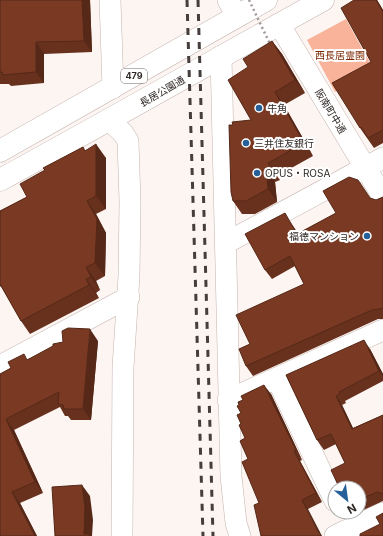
<svg xmlns="http://www.w3.org/2000/svg" width="383" height="536" font-family="Inter,'Noto Sans JP',sans-serif">
	<rect width="100%" height="100%" fill="#fcf5f2"/>
	<!-- green -->
	<polygon fill="#f9b39b" points="346,19 374,70 335,92 307,40"/>
	<g fill="none" stroke-linecap="round" stroke-linejoin="round">
		<!-- minor casing -->
		<g stroke="#c4b3ad" stroke-width="22">
			<g id="minor">
				<polyline points="110,0 113,88"/>
				<polyline points="228,0 237,16"/>
				<polyline points="279,24 383,197"/>
				<polyline points="221,56 231,476 236,523 240,536"/>
				<polyline points="110,121 123,133 128,141 130,202 129,276 123,367 122,536"/>
				<polyline points="226,243 383,158"/>
				<polyline points="0,366 129,297"/>
				<polyline points="277,379 335,501"/>
				<polyline points="228,400 383,330"/>
				<polyline points="335,536 383,513"/>
			</g>
		</g>
		<!-- highway casing -->
		<g stroke="#c4b3ad" stroke-width="23">
			<g id="highway">
				<polyline points="0,151 266,0"/>
				<path d="M0,180c108,-59 215,-120 323,-180"/>
			</g>
		</g>
		<!-- minor -->
		<use href="#minor" stroke="#fff" stroke-width="21"/>
		<!-- highway -->
		<use href="#highway" stroke="#fff" stroke-width="22"/>
		<!-- rail -->
		<g stroke="#453e3c" stroke-width="3" stroke-dasharray="7 7" stroke-linecap="butt">
			<polyline points="187,0 203,536"/>
			<polyline points="198,0 213,536"/>
		</g>
		<!-- path-bridge -->
		<polyline stroke="#a09997" stroke-width="2.5" stroke-dasharray="2 3" stroke-linecap="butt" points="249,0 270,44"/>
	</g>
	<!-- wall -->
	<g fill="#68311d">
		<polygon points="0,0 90,0 92,52 44,54 44,83 11,86 9,84 0,84"/>
		<polygon points="354,0 377,0 383,10 383,143 374,148 360,128 371,62"/>
		<polygon points="272,41 282,54 305,93 284,105 313,156 277,176 280,180 275,182 277,202 255,214 242,214 233,201 233,125 251,120 248,67"/>
		<polygon points="85,150 106,158 106,209 96,214 106,233 105,276 96,281 100,290 96,293 99,298 30,334 21,321 1,286 0,287 0,211 27,197"/>
		<polygon points="383,197 383,319 378,319 253,376 246,366 250,344 304,284 295,266 272,279 265,270 291,223 298,233 370,198 376,200"/>
		<polygon points="98,341 91,420 71,420 68,416 65,416 60,407 14,430 43,493 20,503 37,536 0,536 0,374 28,359"/>
		<polygon points="370,349 383,374 383,381 345,401 346,403 342,405 353,428 383,415 383,501 359,512 359,488 345,463 336,444 324,450 317,440 286,375"/>
		<polygon points="271,394 302,460 300,461 322,502 308,509 259,503 248,459 245,438 241,424 241,413"/>
		<polygon points="347,512 358,512 350,516"/>
	</g>
	<!-- shaded-wall -->
	<g fill="#552818">
		<polygon points="82,0 90,0 92,52 84,41"/>
		<polygon points="376,0 377,0 383,10 383,12"/>
		<polygon points="272,41 282,54 305,93 295,80"/>
		<polygon points="36,42 44,54 44,83 36,72"/>
		<polygon points="275,92 284,105 313,156 304,143"/>
		<polygon points="96,144 106,158 106,209 96,196"/>
		<polygon points="266,169 275,182 277,202 268,189"/>
		<polygon points="87,201 96,214 106,233 105,276 95,263"/>
		<polygon points="86,267 96,281 100,290 91,277"/>
		<polygon points="86,279 96,293 99,298 89,285"/>
		<polygon points="90,329 98,341 91,420 83,409"/>
		<polygon points="364,340 370,349 383,374 383,376 379,371"/>
		<polygon points="264,385 271,394 302,460 296,450"/>
		<polygon points="336,396 342,405 358,439 352,429"/>
		<polygon points="6,419 14,430 43,493 35,482"/>
		<polygon points="294,451 300,461 322,502 316,493"/>
		<polygon points="82,485 90,496 93,520 92,536 85,536 84,534"/>
		<polygon points="12,492 20,503 37,536 35,536"/>
		<polygon points="302,500 308,509 322,536 321,536 318,532"/>
	</g>
	<!-- building -->
	<g fill="#793922" stroke="#552818">
		<polygon points="0,0 82,0 84,41 36,42 36,72 3,75 2,72 0,72"/>
		<polygon points="354,0 376,0 383,12 383,130 368,138 361,127 360,128 332,83 371,62 341,8"/>
		<polygon points="272,41 295,80 275,92 304,143 268,163 271,167 266,169 268,189 246,201 233,201 231,192 229,125 233,125 232,122 251,120 228,80 248,67 243,59"/>
		<polygon points="96,144 96,196 87,201 97,219 95,263 86,267 91,277 86,279 89,285 21,321 0,284 0,211 27,197 20,184 45,170 43,168 83,147 85,151"/>
		<polygon points="349,177 358,180 370,198 376,200 383,197 383,308 380,309 372,310 246,366 239,349 250,344 236,315 304,284 290,256 265,270 245,234 285,213 297,234 336,213 323,191"/>
		<polygon points="68,328 90,329 83,409 64,409 63,405 58,404 59,392 6,419 35,482 12,492 35,536 0,536 0,374 11,368 8,362 24,354 27,360 53,346 53,344 63,342 62,331"/>
		<polygon points="364,340 379,371 339,392 340,394 336,396 352,429 383,415 383,494 377,492 359,500 359,488 339,488 339,487 331,470 345,463 331,434 317,440 286,375"/>
		<polygon points="264,385 296,450 294,451 316,493 302,500 318,532 321,536 261,536 254,505 259,503 242,462 248,459 240,441 245,438 239,425 241,424 237,415 241,413 237,406 239,405 238,402 243,400 241,396"/>
		<polygon points="82,485 85,508 84,534 89,534 89,536 55,536 52,487"/>
		<polygon points="383,513 383,536 360,536 360,534 380,524 376,517"/>
	</g>
	<!-- markers -->
	<g fill="#266098" stroke="#fff" stroke-width="1.5">
		<circle cx="259" cy="108" r="4"/>
		<circle cx="246" cy="143" r="4"/>
		<circle cx="257" cy="173" r="4"/>
		<circle cx="367" cy="236" r="4"/>
	</g>
	<g text-anchor="middle" stroke-width="4" stroke-linejoin="round" paint-order="stroke">
		<!-- shield labels -->
		<rect fill="#fff" stroke="#6d6866" stroke-width="1" x="121" y="69" width="26" height="14" rx="3"/>
		<g font-size="9" font-weight="bold" fill="#2e2725">
			<text x="134" y="79">479</text>
		</g>
		<!-- park labels -->
		<g font-size="10" fill="#7c2700" stroke="#fff">
			<text x="340" y="59">西長居霊園</text>
		</g>
		<!-- street labels -->
		<g font-size="10" fill="#2e2725" stroke="#fff">
			<text transform="translate(162 91) rotate(-30)" y="4">長居公園通</text>
			<text transform="translate(331 111) rotate(59)" y="4">阪南町中通</text>
		</g>
		<!-- poi labels -->
		<g font-size="10" fill="#2e2725" stroke="#fff" text-anchor="start">
			<text x="267" y="112">牛角</text>
			<text x="254" y="147">三井住友銀行</text>
			<text x="265" y="177">OPUS・ROSA</text>
			<text x="359" y="240" text-anchor="end">福徳マンション</text>
		</g>
	</g>
	<!-- north arrow -->
	<g transform="translate(347 500) rotate(151)"><circle r="19" fill="#ffffff" stroke="#aba9a8"/>
	<path d="M0-3L7 15L0 10L-7 15Z" fill="#266098"/>
	<text y="-6" font-size="11" font-weight="bold" text-anchor="middle" fill="#2e2725">N</text>
	</g>
</svg>
